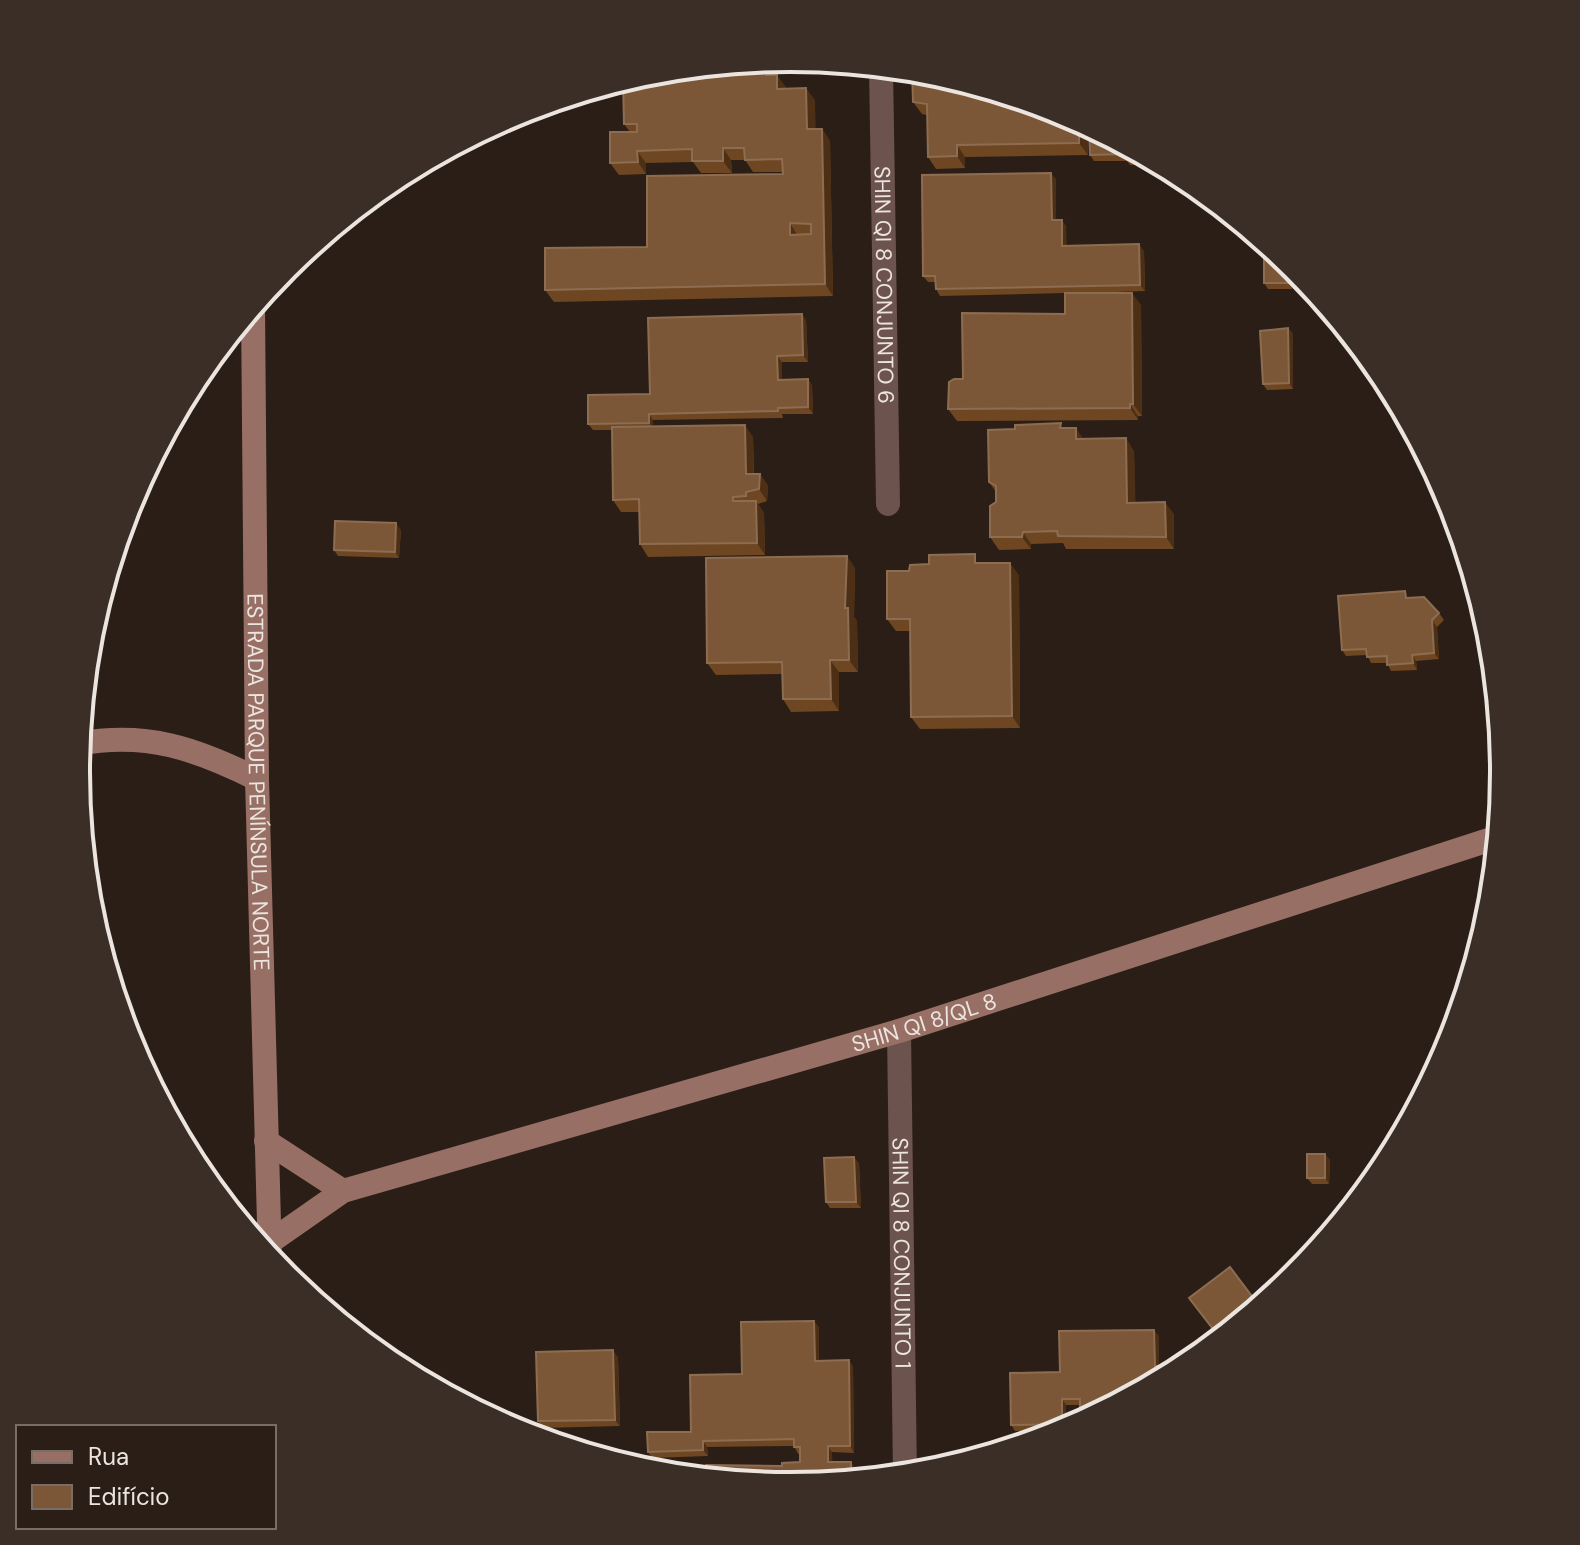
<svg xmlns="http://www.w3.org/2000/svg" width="1580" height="1545" font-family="'DM Sans',sans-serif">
	<rect width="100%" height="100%" fill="#2a1e16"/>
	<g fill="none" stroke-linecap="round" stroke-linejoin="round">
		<!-- street -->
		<g stroke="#6c534d" stroke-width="24">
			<path id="s1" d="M881,67l7,437"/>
			<path id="s2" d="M899,1031l6,445"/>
		</g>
		<!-- secondary -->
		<g stroke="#976f65" stroke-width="24">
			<path id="s3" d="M253,306l4,473 13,481"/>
			<path d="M78,744c68,-13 119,5 179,35"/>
			<polyline points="266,1141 343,1191"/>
			<path id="s4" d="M270,1242l73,-51 556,-160 599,-194"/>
		</g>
	</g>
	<!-- wall -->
	<g fill="#6e4622">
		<polygon points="774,60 774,75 786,89 815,100 815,129 822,129 830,141 833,296 554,302 545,290 647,247 783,174 783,172 753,172 745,160 731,160 732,173 701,173 693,162 646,163 646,174 619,175 610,163 630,132 624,124"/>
		<polygon points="913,102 1064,113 1087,125 1088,155 965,157 965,168 936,169 928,157 927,115 922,114"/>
		<polygon points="1089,126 1161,165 1130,165 1127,161 1094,161 1090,155"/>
		<polygon points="1056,179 1056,220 1066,226 1066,246 1144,251 1145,291 1087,293 1141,305 1142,416 1138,416 1138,420 957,421 948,409 963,379 1065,314 1065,293 940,296 936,289 935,282 928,282 923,276"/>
		<polygon points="1277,252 1292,264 1292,289 1268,289 1264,283"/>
		<polygon points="806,320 808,362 782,362 782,380 812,385 813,414 782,414 783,418 653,420 653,426 753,437 754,474 760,474 768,486 767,501 758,504 764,513 765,555 648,557 640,544 640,512 621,512 613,500 612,430 593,430 588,424"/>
		<polygon points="1288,328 1293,334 1293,389 1267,390 1263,384"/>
		<polygon points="1064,428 1084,439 1134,451 1135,503 1174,514 1174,549 1066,549 1063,543 1031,544 1031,549 999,550 990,537 996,502 996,492 989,482"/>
		<polygon points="401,530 399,558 338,556 334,550"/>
		<polygon points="981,563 1019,575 1020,728 920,729 911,717 910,631 896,631 887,619 909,571"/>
		<polygon points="855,568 854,617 857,621 858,672 839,672 839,711 791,712 783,699 782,674 716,675 707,663"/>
		<polygon points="1410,598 1439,613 1444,620 1437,627 1439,659 1416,661 1417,670 1391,671 1387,663 1371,663 1367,655 1346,656 1342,650"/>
		<polygon points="1330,1160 1329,1184 1312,1184 1307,1178"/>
		<polygon points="859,1163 861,1208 830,1208 826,1202"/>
		<polygon points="819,1327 819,1360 853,1366 854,1453 832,1452 832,1462 855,1468 855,1481 790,1487 782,1466 800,1462 800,1453 798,1454 794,1446 707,1447 708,1456 652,1458 648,1452 691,1432 742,1374"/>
		<polygon points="1159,1336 1159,1368 1163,1373 1163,1380 1080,1424 1080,1405 1066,1405 1066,1430 1015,1431 1011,1425 1060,1372"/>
		<polygon points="618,1357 620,1426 542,1428 538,1421"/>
	</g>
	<!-- shaded-wall -->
	<g fill="#4d2f15">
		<polygon points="766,60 774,60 774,88 766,75"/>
		<polygon points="777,75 786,87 786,101 777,89"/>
		<polygon points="806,88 815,100 816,141 807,129"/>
		<polygon points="1079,121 1087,125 1088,155 1079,143"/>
		<polygon points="822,129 830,141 833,296 825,284"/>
		<polygon points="957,145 965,157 965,168 957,156"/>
		<polygon points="723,148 731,160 732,173 723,161"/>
		<polygon points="637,151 646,163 646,174 638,162"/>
		<polygon points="1051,173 1056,179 1056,226 1052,220"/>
		<polygon points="1062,220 1066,226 1067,252 1062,246"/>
		<polygon points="790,223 798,236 790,235"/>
		<polygon points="1139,244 1144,251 1145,291 1140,285"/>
		<polygon points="1287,261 1292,264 1292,289 1288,283"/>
		<polygon points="1132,293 1141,305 1142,416 1133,404"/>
		<polygon points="802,314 806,320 808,362 803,355"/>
		<polygon points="1288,328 1293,334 1293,389 1289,383"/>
		<polygon points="777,356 782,362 782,386 778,380"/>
		<polygon points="808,379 812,385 813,414 808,407"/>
		<polygon points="1130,404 1138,416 1138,420 1130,408"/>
		<polygon points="649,414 653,420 653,429 649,423"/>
		<polygon points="745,425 753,437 754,486 746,474"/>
		<polygon points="1076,428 1084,440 1076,439"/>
		<polygon points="1126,438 1134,451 1136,515 1127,503"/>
		<polygon points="760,474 768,486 767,501 759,489"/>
		<polygon points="756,501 764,513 765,555 757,543"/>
		<polygon points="1165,502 1174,514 1174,549 1166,537"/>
		<polygon points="396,523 401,530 399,558 395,552"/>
		<polygon points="1023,532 1031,544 1031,549 1022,537"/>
		<polygon points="847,556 855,568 854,617 857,621 858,672 849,660 845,608"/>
		<polygon points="1010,563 1019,575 1020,728 1012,716"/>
		<polygon points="1432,620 1437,627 1439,659 1434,653"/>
		<polygon points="1412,655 1416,661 1417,670 1413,663"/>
		<polygon points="830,660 839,672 839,711 831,699"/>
		<polygon points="1325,1154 1330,1160 1329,1184 1325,1178"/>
		<polygon points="854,1157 859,1163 861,1208 856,1202"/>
		<polygon points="814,1321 819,1327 819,1367 815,1361"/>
		<polygon points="1154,1330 1159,1336 1159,1368 1163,1373 1163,1380 1159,1382 1155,1366"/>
		<polygon points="613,1350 618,1357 620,1426 615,1420"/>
		<polygon points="849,1360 853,1366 854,1453 850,1446"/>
		<polygon points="1062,1399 1066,1405 1066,1430 1062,1424"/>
		<polygon points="703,1441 707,1447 708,1456 703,1450"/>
		<polygon points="828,1446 832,1452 833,1469 828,1462"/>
		<polygon points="851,1462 855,1468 855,1481 851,1481"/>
	</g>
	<!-- building -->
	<g fill="#7b5737" stroke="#8d6d51" stroke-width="2" fill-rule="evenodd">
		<path d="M766,60v15h11v14l29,-1 1,41h15l3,155 -280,6v-42l102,-1v-71l136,-2 -1,-15 -37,1 -1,-12h-21v13h-31v-12l-55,2 1,11 -28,1v-31h27v-8h-13l-1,-44 28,-8zM790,223l21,1v10l-21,1z"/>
		<polygon points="912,70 930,72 1064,113 1079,121 1079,143 957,145 957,156 928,157 927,104 913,102"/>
		<polygon points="1089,126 1150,159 1126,159 1125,154 1090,155"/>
		<polygon points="1051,173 1052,220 1062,220 1062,246 1139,244 1140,285 936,289 935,276 923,276 922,175"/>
		<polygon points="1277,252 1287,261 1288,283 1264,283 1264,253"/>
		<polygon points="1065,293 1132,293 1133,404 1130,404 1130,408 948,409 949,382 954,379 963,379 962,313 1065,314"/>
		<polygon points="802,314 803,355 777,356 778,380 808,379 808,407 778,408 778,411 649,414 649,423 588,424 588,395 650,394 648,318"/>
		<polygon points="1288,328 1289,383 1263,384 1260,331"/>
		<polygon points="1061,423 1060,428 1076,428 1076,439 1126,438 1127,503 1165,502 1166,537 1058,536 1057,531 1023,532 1022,537 990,537 990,506 996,502 996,486 989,482 988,430 1015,429 1015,425"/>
		<polygon points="745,425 746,474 760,474 759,489 746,492 746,496 733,497 733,501 756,501 757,543 640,544 639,499 613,500 612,427"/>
		<polygon points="335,521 396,523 395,552 334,550"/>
		<polygon points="975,554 975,563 1010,563 1012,716 911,717 910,619 887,619 887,571 909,571 910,565 929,564 929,555"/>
		<polygon points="847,556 845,608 848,608 849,660 830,660 831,699 783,699 782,662 707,663 706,558"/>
		<polygon points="1405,591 1406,598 1424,597 1439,613 1432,620 1434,653 1412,655 1413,663 1387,665 1387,656 1367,657 1366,649 1342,650 1338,596"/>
		<rect x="1307" y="1154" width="18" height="24"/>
		<polygon points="854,1157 856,1202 826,1202 824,1158"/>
		<polygon points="1230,1267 1260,1307 1220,1338 1189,1298"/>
		<polygon points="814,1321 815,1361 849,1360 850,1446 828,1446 828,1462 851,1462 851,1481 790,1487 706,1479 706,1465 782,1466 782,1463 800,1462 800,1447 794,1447 794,1439 703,1441 703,1450 648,1452 647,1432 691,1432 690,1375 742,1374 741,1322"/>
		<polygon points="1154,1330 1155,1366 1158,1366 1159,1382 1080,1424 1080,1399 1062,1399 1062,1424 1011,1425 1010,1373 1060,1372 1059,1331"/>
		<polygon points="613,1350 615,1420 538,1421 536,1352"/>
		<polygon points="1000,1452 952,1467 951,1453"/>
	</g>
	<g text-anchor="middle" stroke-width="8" stroke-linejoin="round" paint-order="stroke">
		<!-- street labels -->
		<g font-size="22" fill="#ece5df" stroke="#2a1e16">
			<text dy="8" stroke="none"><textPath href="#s1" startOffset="218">SHIN QI 8 CONJUNTO 6</textPath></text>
			<text dy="8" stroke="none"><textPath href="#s3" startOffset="476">ESTRADA PARQUE PENÍNSULA NORTE</textPath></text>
			<text dy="8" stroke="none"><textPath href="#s4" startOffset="694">SHIN QI 8/QL 8</textPath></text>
			<text dy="8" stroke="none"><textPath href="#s2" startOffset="222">SHIN QI 8 CONJUNTO 1</textPath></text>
		</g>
	</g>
	<!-- crop -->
	<path d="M0 0H1580V1545H0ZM90 772a700 700 0 1 1 1400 0a700 700 0 1 1-1400 0Z" fill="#3a2e26" fill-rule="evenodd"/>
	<path fill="none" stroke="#ece5df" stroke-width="4" d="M90 772a700 700 0 1 1 1400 0a700 700 0 1 1-1400 0Z"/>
	<!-- legend -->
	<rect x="16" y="1425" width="260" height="104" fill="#2a1e16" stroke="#786e66" stroke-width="2"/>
	<rect x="32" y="1451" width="40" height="12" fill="#976f65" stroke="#786e66" stroke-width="2"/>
	<text x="88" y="1465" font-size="24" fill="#ece5df">Rua</text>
	<rect x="32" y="1485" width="40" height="24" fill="#7b5737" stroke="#786e66" stroke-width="2"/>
	<text x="88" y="1505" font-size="24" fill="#ece5df">Edifício</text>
</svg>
